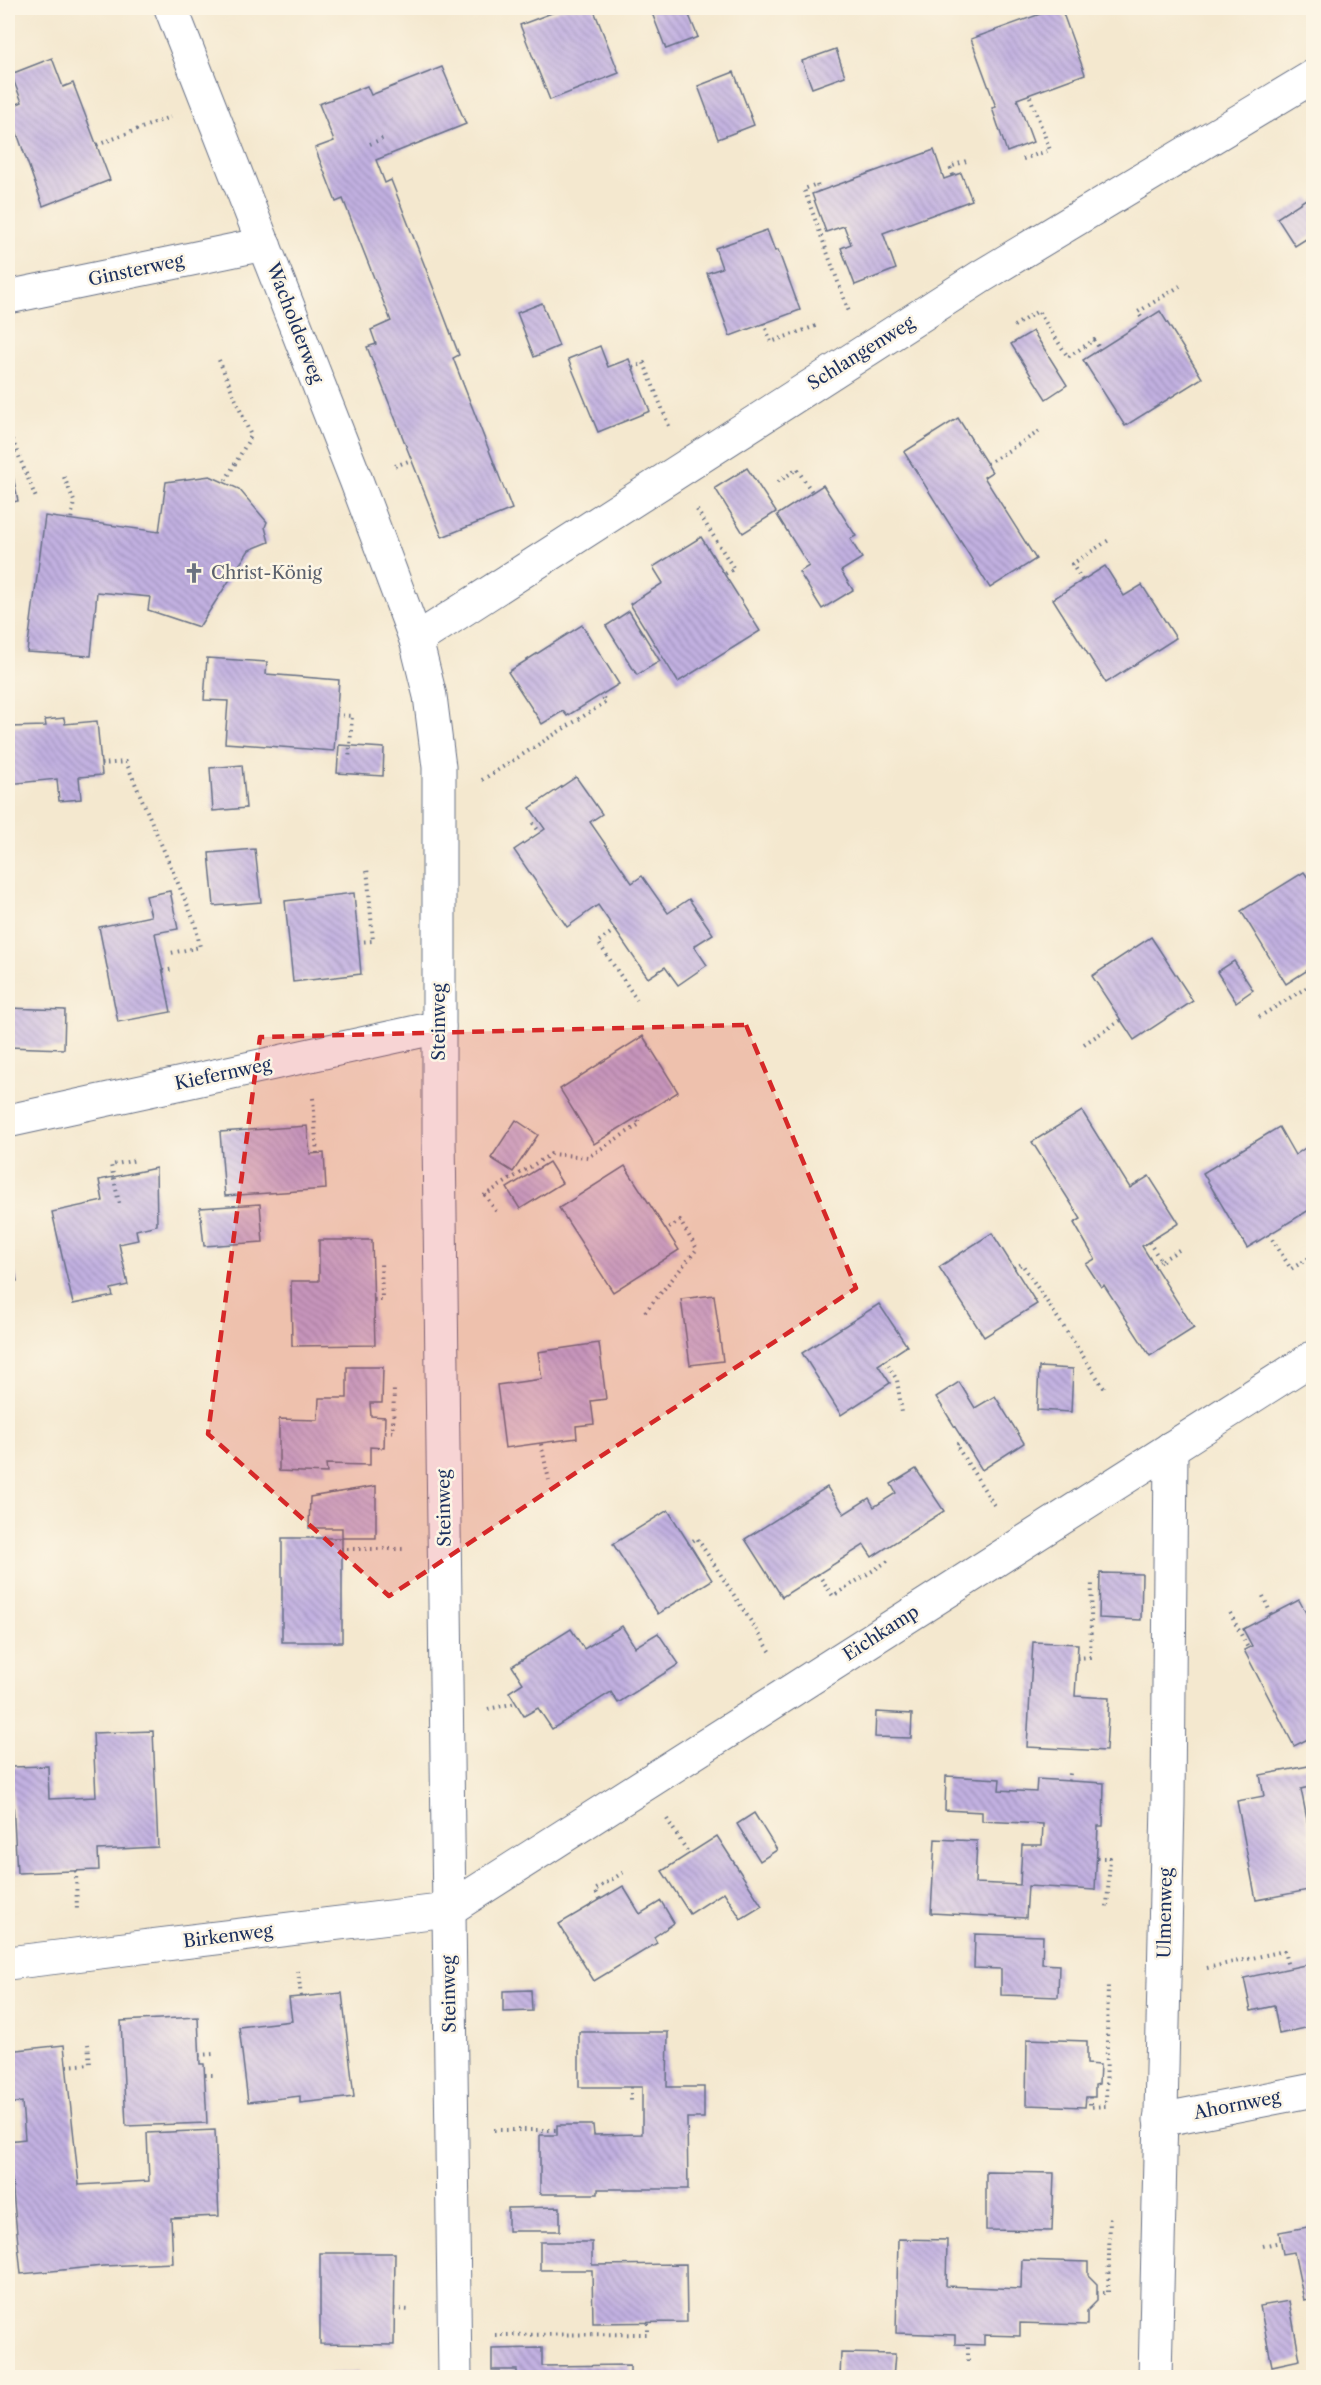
<svg xmlns="http://www.w3.org/2000/svg" width="1321" height="2385" font-family="'Libre Caslon Text',serif">
	<defs>
		<pattern id="building-back-hatch" width="6" height="6" patternUnits="userSpaceOnUse" patternTransform="scale(1.5)"><rect width="6" height="6" fill="#c2b1e1"/><path d="M-1 5l2 2M0 0l6 6M5-1l2 2" fill="none" stroke="#9d90ba"/></pattern>
	</defs>
	<rect width="100%" height="100%" fill="#fcf5e5"/>
	<filter id="ink" filterUnits="userSpaceOnUse"><feTurbulence type="fractalNoise" baseFrequency=".0167" numOctaves="2"/><feDisplacementMap in="SourceGraphic" scale="12" xChannelSelector="R" yChannelSelector="G"/><feConvolveMatrix kernelMatrix="1 2 1 2 8 2 1 2 1" color-interpolation-filters="sRGB"/></filter>
	<filter id="wash" filterUnits="userSpaceOnUse"><feTurbulence type="fractalNoise" baseFrequency=".008" numOctaves="4" result="noise"/><feDisplacementMap in="SourceGraphic" scale="24" xChannelSelector="R" yChannelSelector="G"/><feGaussianBlur stdDeviation="1.35" result="paint"/><feColorMatrix in="noise" values="0 0 0 0 0 0 0 0 0 0 0 0 0 0 0 0 0 1.4 0 .05"/><feComposite in="paint" operator="in"/></filter>
	<g filter="url(#wash)">
		<rect width="100%" height="100%" fill="#f4e8cf"/>
		<g id="blocks">
			<!-- building -->
			<g fill="url(#building-back-hatch)">
				<polygon points="565,8 593,8 619,73 550,100 520,25"/>
				<polygon points="650,8 686,8 698,37 666,49"/>
				<polygon points="1057,8 1061,8 1085,74 1017,99 1033,142 1007,152 992,108 996,107 971,39"/>
				<polygon points="836,49 845,76 812,88 802,61"/>
				<polygon points="52,58 63,87 73,83 110,180 43,206 8,108 22,102 11,74"/>
				<polygon points="442,67 466,124 376,160 385,183 391,180 435,292 459,355 453,358 512,509 442,537 367,347 376,344 371,330 391,321 343,199 336,202 315,148 334,141 319,104 367,86 371,95"/>
				<polygon points="734,72 754,125 718,139 698,86"/>
				<polygon points="934,150 944,179 961,173 972,200 883,233 896,269 855,285 841,248 851,244 844,226 826,232 812,194"/>
				<polygon points="1309,197 1314,204 1314,234 1295,246 1277,218"/>
				<polygon points="767,230 775,251 778,250 800,310 730,336 707,273 722,268 715,248"/>
				<polygon points="542,303 559,346 534,357 517,313"/>
				<polygon points="1160,311 1202,378 1125,426 1083,360"/>
				<polygon points="1033,331 1067,385 1046,399 1011,344"/>
				<polygon points="600,346 608,367 629,359 650,411 598,432 568,359"/>
				<polygon points="958,418 992,472 984,477 1036,559 990,588 904,452"/>
				<polygon points="747,468 776,512 743,533 715,488"/>
				<polygon points="12,471 18,501 8,503 8,472"/>
				<polygon points="210,476 239,489 267,522 265,527 269,542 249,550 199,627 148,610 150,597 97,592 91,656 27,652 45,516 159,532 166,482"/>
				<polygon points="823,485 856,536 850,539 862,558 841,571 853,590 822,609 799,572 809,566 777,515"/>
				<polygon points="701,537 760,631 678,682 630,604 663,583 653,567"/>
				<polygon points="1105,566 1124,596 1142,585 1176,638 1106,683 1053,599"/>
				<polygon points="629,611 660,661 637,675 606,626"/>
				<polygon points="582,625 619,684 567,716 563,711 542,724 508,672"/>
				<polygon points="207,658 267,662 266,674 339,680 334,751 225,743 228,701 204,700"/>
				<polygon points="64,718 65,724 97,721 102,775 79,777 81,799 59,801 57,779 8,784 8,727 46,726 45,720"/>
				<polygon points="339,745 384,748 383,776 337,773"/>
				<polygon points="242,765 246,808 213,811 210,768"/>
				<polygon points="576,777 602,814 590,822 632,883 642,876 668,913 689,899 713,934 694,946 707,965 678,985 665,967 648,978 598,905 567,927 514,850 545,829 530,808"/>
				<polygon points="255,849 261,902 214,906 209,853"/>
				<polygon points="1304,872 1314,886 1314,966 1286,984 1241,911"/>
				<polygon points="170,891 178,929 155,933 171,1012 118,1022 99,927 151,916 146,896"/>
				<polygon points="354,893 361,974 293,982 285,901"/>
				<polygon points="1151,937 1193,1001 1134,1040 1092,976"/>
				<polygon points="1234,961 1253,990 1236,1002 1217,972"/>
				<polygon points="8,1008 65,1010 64,1049 8,1047"/>
				<polygon points="643,1036 678,1092 594,1144 560,1089"/>
				<polygon points="1082,1111 1130,1188 1149,1176 1179,1223 1142,1246 1194,1328 1150,1356 1104,1285 1101,1287 1086,1264 1095,1259 1074,1223 1081,1219 1032,1142"/>
				<polygon points="516,1120 538,1135 513,1172 491,1158"/>
				<polygon points="307,1126 310,1154 324,1153 326,1189 225,1196 220,1132"/>
				<polygon points="1279,1127 1295,1155 1314,1142 1314,1207 1247,1248 1203,1173"/>
				<polygon points="549,1162 562,1183 520,1209 507,1188"/>
				<polygon points="625,1166 679,1250 613,1292 559,1208"/>
				<polygon points="156,1168 157,1225 136,1230 138,1240 119,1244 128,1285 111,1289 113,1296 73,1304 52,1212 103,1201 99,1180"/>
				<polygon points="260,1204 263,1242 204,1246 200,1208"/>
				<polygon points="992,1233 1037,1304 984,1337 939,1267"/>
				<polygon points="319,1240 372,1240 375,1345 292,1346 291,1281 319,1281"/>
				<polygon points="8,1241 17,1281 8,1283"/>
				<polygon points="714,1295 723,1361 690,1365 681,1299"/>
				<polygon points="879,1304 907,1346 878,1365 890,1383 841,1415 802,1353"/>
				<polygon points="599,1343 606,1399 591,1401 594,1424 576,1426 577,1438 505,1448 497,1385 542,1379 538,1352"/>
				<polygon points="347,1367 383,1367 382,1403 370,1403 371,1416 385,1417 384,1448 370,1447 370,1465 326,1464 327,1473 279,1471 279,1419 318,1420 319,1398 347,1398"/>
				<polygon points="1039,1367 1073,1369 1071,1412 1037,1410"/>
				<polygon points="959,1382 975,1408 995,1396 1024,1443 982,1470 936,1397"/>
				<polygon points="916,1469 944,1511 872,1557 864,1545 782,1597 745,1539 827,1487 844,1514 869,1498 874,1507 896,1493 891,1484"/>
				<polygon points="376,1486 376,1538 342,1538 342,1528 309,1528 310,1497"/>
				<polygon points="668,1510 712,1580 658,1614 613,1544"/>
				<rect x="282" y="1538" width="60" height="104"/>
				<polygon points="1100,1573 1142,1574 1141,1620 1099,1618"/>
				<polygon points="1299,1600 1314,1628 1314,1736 1294,1746 1244,1650 1252,1646 1243,1629"/>
				<polygon points="622,1626 635,1647 658,1633 679,1664 618,1703 611,1692 552,1729 538,1708 524,1716 509,1692 523,1683 512,1666 571,1629 584,1649"/>
				<polygon points="1033,1642 1078,1644 1075,1696 1109,1698 1106,1751 1027,1747"/>
				<polygon points="876,1712 912,1714 911,1738 875,1737"/>
				<polygon points="153,1731 158,1847 98,1850 99,1870 17,1873 11,1767 48,1766 49,1799 96,1797 93,1733"/>
				<polygon points="1314,1765 1314,1786 1301,1789 1314,1855 1314,1889 1256,1900 1237,1801 1264,1796 1260,1775"/>
				<polygon points="946,1776 1000,1779 999,1790 1036,1792 1037,1779 1104,1783 1103,1826 1098,1826 1095,1890 1028,1886 1026,1918 931,1913 935,1839 977,1841 975,1883 1020,1885 1022,1845 1042,1845 1043,1824 982,1821 982,1812 945,1810"/>
				<polygon points="754,1813 777,1850 760,1861 737,1824"/>
				<polygon points="717,1836 762,1906 741,1919 724,1892 690,1914 662,1871"/>
				<polygon points="623,1886 640,1914 661,1901 674,1923 654,1937 657,1943 594,1981 559,1924"/>
				<polygon points="975,1934 1043,1936 1042,1964 1059,1965 1058,1997 1001,1995 1001,1969 974,1968"/>
				<polygon points="1314,1963 1314,2026 1279,2034 1274,2006 1251,2011 1244,1978"/>
				<polygon points="531,1990 532,2011 503,2012 503,1991"/>
				<polygon points="342,1993 354,2097 300,2103 300,2096 248,2102 239,2027 292,2021 289,1998"/>
				<polygon points="198,2017 200,2064 204,2064 207,2123 126,2126 121,2021"/>
				<polygon points="579,2032 668,2032 667,2087 704,2087 704,2118 687,2118 688,2189 598,2189 598,2194 540,2194 540,2135 557,2135 557,2125 593,2125 594,2135 642,2134 642,2087 579,2087"/>
				<polygon points="1027,2039 1087,2041 1087,2064 1100,2065 1099,2084 1095,2085 1095,2097 1086,2097 1085,2107 1026,2105"/>
				<polygon points="64,2045 79,2185 149,2181 147,2133 215,2130 219,2216 171,2218 173,2263 103,2266 21,2274 8,2141 25,2139 22,2102 8,2104 8,2051"/>
				<polygon points="986,2172 1054,2173 1052,2231 986,2230"/>
				<polygon points="560,2207 560,2231 508,2231 508,2208"/>
				<polygon points="1314,2226 1314,2318 1312,2318 1309,2299 1304,2300 1294,2252 1283,2254 1279,2232"/>
				<polygon points="898,2239 947,2240 946,2286 1021,2289 1022,2260 1088,2262 1088,2275 1097,2284 1097,2301 1087,2311 1087,2325 1020,2323 1020,2336 984,2335 984,2345 955,2344 955,2335 896,2333"/>
				<polygon points="540,2242 592,2242 592,2265 686,2264 687,2322 593,2323 592,2270 540,2270"/>
				<polygon points="320,2253 395,2253 394,2345 320,2344"/>
				<polygon points="1289,2301 1300,2360 1272,2366 1260,2306"/>
				<polygon points="542,2348 542,2366 630,2365 630,2378 517,2378 517,2370 492,2370 492,2349"/>
				<polygon points="841,2353 895,2354 893,2378 840,2378"/>
				<polygon points="358,2371 359,2378 320,2378 320,2375"/>
			</g>
		</g>
	</g>
	<g filter="url(#ink)">
		<use href="#blocks" fill-opacity="0" stroke="#677086" stroke-width="1.5"/>
		<g fill="none" stroke-linecap="round" stroke-linejoin="round">
			<!-- minor casing -->
			<g stroke="#677086" stroke-width="35">
				<g id="minor">
					<polyline points="171,8 356,480 416,640 430,696 439,767 439,1137 455,2378"/>
					<polyline points="8,297 264,244"/>
					<polyline points="416,640 982,276 1314,76"/>
					<polyline points="8,1121 439,1027"/>
					<polyline points="8,1963 448,1910 1314,1357"/>
					<polyline points="1160,2120 1314,2090"/>
					<polyline points="1155,2378 1168,1803 1171,1448"/>
				</g>
			</g>
			<!-- path -->
			<g stroke="#677086" stroke-width="4" stroke-dasharray="1.5 4.5" stroke-linecap="butt">
				<polyline points="552,8 554,12"/>
				<polyline points="370,144 386,137"/>
				<polyline points="97,145 170,117"/>
				<polyline points="1023,159 1050,150 1029,94"/>
				<polyline points="953,175 950,167 969,160"/>
				<polyline points="819,192 817,184 804,189 849,312"/>
				<polyline points="1144,322 1138,312 1180,286"/>
				<polyline points="764,323 771,342 816,326"/>
				<polyline points="1014,326 1038,311 1068,357 1094,340 1100,349"/>
				<polyline points="219,360 251,436 224,483"/>
				<polyline points="633,368 644,363 669,426"/>
				<polyline points="8,437 11,437 36,498"/>
				<polyline points="987,464 1040,431"/>
				<polyline points="395,466 411,460"/>
				<polyline points="64,477 74,501 71,520"/>
				<polyline points="778,482 797,469 812,492"/>
				<polyline points="697,510 734,569 725,574"/>
				<polyline points="1082,580 1072,564 1109,540"/>
				<polyline points="336,715 352,716 349,760"/>
				<polyline points="101,764 126,762 195,923 200,947 171,953"/>
				<polyline points="482,780 606,702 601,695"/>
				<polyline points="533,823 540,833"/>
				<polyline points="615,930 598,942 637,1000"/>
				<polyline points="358,942 373,941 367,867"/>
				<polyline points="163,971 174,969"/>
				<polyline points="1259,1017 1314,983"/>
				<polyline points="1084,1044 1121,1020"/>
				<polyline points="313,1098 317,1154"/>
				<polyline points="119,1203 111,1165 137,1160"/>
				<polyline points="496,1211 485,1195 551,1154 588,1157 640,1124 636,1118"/>
				<polyline points="1269,1234 1291,1269 1314,1255"/>
				<polyline points="1149,1242 1161,1261 1179,1250"/>
				<polyline points="1154,1265 1161,1261"/>
				<polyline points="1014,1268 1022,1264 1106,1391"/>
				<polyline points="374,1300 382,1300 381,1260"/>
				<polyline points="645,1312 697,1249 680,1221 666,1230"/>
				<polyline points="885,1360 897,1380 902,1413"/>
				<polyline points="385,1432 393,1432 394,1386"/>
				<polyline points="963,1440 956,1445 996,1508"/>
				<polyline points="541,1444 549,1480"/>
				<polyline points="688,1544 697,1538 772,1654"/>
				<polyline points="341,1549 403,1549"/>
				<polyline points="818,1574 833,1596 891,1559"/>
				<polyline points="1263,1596 1271,1614"/>
				<polyline points="1230,1613 1248,1648"/>
				<polyline points="1077,1658 1090,1657 1092,1581"/>
				<polyline points="488,1709 516,1703"/>
				<polyline points="1069,1781 1070,1773"/>
				<polyline points="667,1819 689,1854"/>
				<polyline points="1097,1858 1110,1858 1107,1907"/>
				<polyline points="76,1871 77,1912"/>
				<polyline points="600,1899 595,1890 627,1870"/>
				<polyline points="1207,1968 1284,1951 1288,1967"/>
				<polyline points="298,1971 301,1997"/>
				<polyline points="199,2055 214,2054"/>
				<polyline points="67,2066 90,2064 88,2044"/>
				<polyline points="205,2075 216,2075"/>
				<polyline points="631,2087 631,2102"/>
				<polyline points="1090,2097 1090,2107 1106,2106 1108,1982"/>
				<polyline points="494,2130 557,2130"/>
				<polyline points="1263,2246 1280,2242"/>
				<polyline points="1097,2293 1108,2293 1110,2218"/>
				<polyline points="394,2309 411,2310"/>
				<polyline points="495,2335 648,2334 648,2322"/>
				<polyline points="968,2361 968,2345"/>
			</g>
			<!-- minor -->
			<use href="#minor" stroke="#fff" stroke-width="33"/>
		</g>
	</g>
	<!-- marked area -->
	<path fill="#d62828" fill-opacity="0.2" stroke="#d62828" stroke-width="4.5" stroke-dasharray="12 8" stroke-linejoin="round" d="M746,1025l110,263 -467,308 -181,-162 52,-397z"/>
	<!-- icons -->
	<defs>
		<g id="church-bare" transform="scale(1.62)"><path d="M-1.2-6h2.4v3.5h3.3v2.4h-3.3V6h-2.4V-.1h-3.3v-2.4h3.3Z" fill="#6b7280" stroke="#fcf5e5" stroke-width="2.5" paint-order="stroke"/></g>
	</defs>
	<g fill-rule="evenodd">
		<use href="#church-bare" x="194" y="573"/>
	</g>
	<g text-anchor="middle" stroke-width="5" stroke-linejoin="round" paint-order="stroke">
		<!-- street labels -->
		<g font-size="18" fill="#1b2f5e" stroke="#fcf5e5">
			<text transform="translate(136 270) rotate(-12)" y="6">Ginsterweg</text>
			<text transform="translate(295 323) rotate(69)" y="6">Wacholderweg</text>
			<text transform="translate(861 353) rotate(-32)" y="6">Schlangenweg</text>
			<text transform="translate(439 1022) rotate(-90)" y="6">Steinweg</text>
			<text transform="translate(223 1074) rotate(-12)" y="6">Kiefernweg</text>
			<text transform="translate(444 1508) rotate(-91)" y="6">Steinweg</text>
			<text transform="translate(881 1633) rotate(-33)" y="6">Eichkamp</text>
			<text transform="translate(1165 1913) rotate(-89)" y="6">Ulmenweg</text>
			<text transform="translate(228 1936) rotate(-7)" y="6">Birkenweg</text>
			<text transform="translate(449 1994) rotate(-91)" y="6">Steinweg</text>
			<text transform="translate(1237 2105) rotate(-11)" y="6">Ahornweg</text>
		</g>
		<!-- worship labels -->
		<g font-size="18" fill="#5b616d" stroke="#fcf5e5" text-anchor="start">
			<text x="211" y="579">Christ-König</text>
		</g>
	</g>
	<!-- margin -->
	<rect width="1321" height="2385" fill="none" stroke="#fcf5e5" stroke-width="30"/>
</svg>
